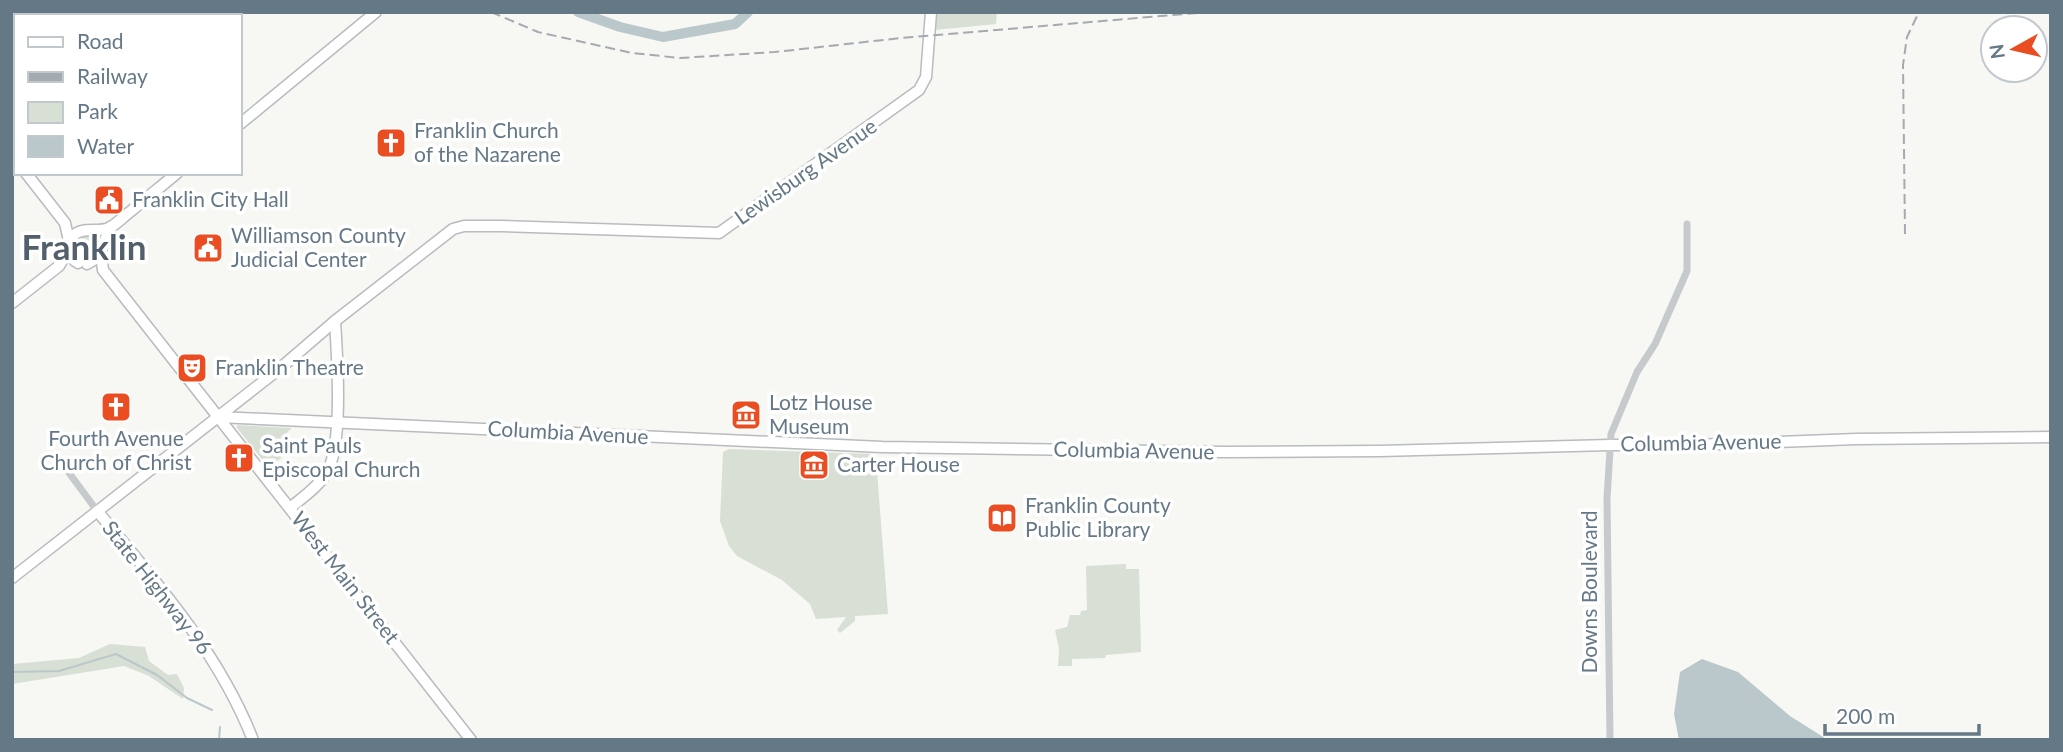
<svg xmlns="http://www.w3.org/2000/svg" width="2063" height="752" font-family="Lato,sans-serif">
	<rect width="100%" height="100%" fill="#f7f7f4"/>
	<!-- green -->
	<g fill="#d8dfd4">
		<polygon points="935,12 997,12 996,24 934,30"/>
		<circle cx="84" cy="248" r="13"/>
		<polygon points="237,425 292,428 272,446 282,457 269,468 237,428"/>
		<polygon points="729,449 873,454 876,458 888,614 855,616 855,621 840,633 837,630 846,617 816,619 810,604 782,580 737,556 729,546 720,521 723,452"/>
		<polygon points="1126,564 1126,569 1139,569 1141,652 1106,655 1105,658 1072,659 1072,666 1058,666 1059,649 1055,630 1067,627 1070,615 1080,615 1081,611 1087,610 1086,566"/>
		<polygon points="110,644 145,647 149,661 168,675 177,674 184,688 183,699 149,676 124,666 12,684 12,664 79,658"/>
	</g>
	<!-- water -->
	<polygon fill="#bbc8cb" points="1702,659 1738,672 1790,716 1828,740 1679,740 1674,714 1680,672"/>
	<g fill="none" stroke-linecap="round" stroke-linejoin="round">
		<!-- stream -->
		<g stroke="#bbc8cb" stroke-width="2">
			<polyline points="12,672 59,671 116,654 157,675 187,698 212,710"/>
			<polyline points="219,740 220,727"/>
		</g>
		<!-- river -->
		<polyline stroke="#bbc8cb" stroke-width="10" points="578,12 620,27 663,37 735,24 748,12"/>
		<!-- major casing -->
		<g stroke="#b7bcbf" stroke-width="13">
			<g id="major">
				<polyline points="240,124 376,12"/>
				<polyline points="12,155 16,159"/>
				<polyline points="26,173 65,223 69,241"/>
				<polyline points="101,253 103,270 471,740"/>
				<path d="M78,263c-10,-6 -14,-18 -5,-27 9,-10 25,-3 36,-8 8,-4 15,-12 22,-17 15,-13 31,-25 46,-38"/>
				<polyline points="87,264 99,257 110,227"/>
				<polyline points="12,303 59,266 68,250"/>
				<polyline points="218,417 882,447 1225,452 1379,451 1610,445 1694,445 1856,439 2051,437"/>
				<path d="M290,508c13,-11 27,-20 36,-34 18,-28 11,-119 9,-153"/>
				<path d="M98,512c59,71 121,141 155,228"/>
				<polyline points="12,578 278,370 335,321 453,229 464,226 501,226 719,233 919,90 926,77 931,12"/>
			</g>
		</g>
		<!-- minor -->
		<g stroke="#c7cacd" stroke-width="7">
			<polyline points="58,458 98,512"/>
			<polyline points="1610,740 1607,498 1611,434 1637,372 1655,344 1687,271 1687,224"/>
		</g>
		<!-- major -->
		<use href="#major" stroke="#fff" stroke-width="10"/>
		<!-- rail -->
		<g stroke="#a4abb0" stroke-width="2" stroke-dasharray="10 5" stroke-linecap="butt">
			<polyline points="491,12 538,32 632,53 680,58 775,52 901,38 1209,12"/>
			<polyline points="1905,234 1903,65 1907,37 1919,12"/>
		</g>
	</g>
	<!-- icons -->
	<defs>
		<g id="church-square" transform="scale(1.575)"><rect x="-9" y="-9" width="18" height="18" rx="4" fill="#ea4d21" stroke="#fff"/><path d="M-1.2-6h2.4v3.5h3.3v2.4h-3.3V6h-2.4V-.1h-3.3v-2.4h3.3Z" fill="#fff"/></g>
		<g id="civic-square" transform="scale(1.575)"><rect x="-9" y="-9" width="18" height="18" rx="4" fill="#ea4d21" stroke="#fff"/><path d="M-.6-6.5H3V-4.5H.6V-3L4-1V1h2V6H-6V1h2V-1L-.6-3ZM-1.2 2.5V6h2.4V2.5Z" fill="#fff"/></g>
		<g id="theatre-square" transform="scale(1.575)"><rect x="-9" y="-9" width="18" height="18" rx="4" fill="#ea4d21" stroke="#fff"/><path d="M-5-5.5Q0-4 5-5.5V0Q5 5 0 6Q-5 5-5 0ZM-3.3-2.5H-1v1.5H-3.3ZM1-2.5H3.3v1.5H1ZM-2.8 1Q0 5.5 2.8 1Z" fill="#fff"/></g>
		<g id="museum-square" transform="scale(1.575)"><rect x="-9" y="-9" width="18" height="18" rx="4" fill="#ea4d21" stroke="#fff"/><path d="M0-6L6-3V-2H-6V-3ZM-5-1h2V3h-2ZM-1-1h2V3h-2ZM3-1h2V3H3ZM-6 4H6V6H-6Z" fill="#fff"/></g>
		<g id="library-square" transform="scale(1.575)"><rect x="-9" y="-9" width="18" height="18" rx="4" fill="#ea4d21" stroke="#fff"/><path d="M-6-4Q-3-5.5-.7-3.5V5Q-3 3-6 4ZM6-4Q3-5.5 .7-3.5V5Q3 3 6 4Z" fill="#fff"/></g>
	</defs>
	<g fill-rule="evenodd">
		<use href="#church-square" x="391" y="143"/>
		<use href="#civic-square" x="109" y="200"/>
		<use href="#civic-square" x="208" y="248"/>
		<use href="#theatre-square" x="192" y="368"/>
		<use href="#church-square" x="116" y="407"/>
		<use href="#museum-square" x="746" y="415"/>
		<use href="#church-square" x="239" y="458"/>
		<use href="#museum-square" x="814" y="465"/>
		<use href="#library-square" x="1002" y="518"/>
	</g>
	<g text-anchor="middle" stroke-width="7" stroke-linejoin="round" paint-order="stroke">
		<!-- poi labels -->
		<g font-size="21" fill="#657886" stroke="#fff" text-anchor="start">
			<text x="414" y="138">Franklin Church<tspan x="414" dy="24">of the Nazarene</tspan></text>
			<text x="132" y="207">Franklin City Hall</text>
			<text x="231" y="243">Williamson County<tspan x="231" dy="24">Judicial Center</tspan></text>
			<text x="215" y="375">Franklin Theatre</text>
			<text x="769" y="410">Lotz House<tspan x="769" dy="24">Museum</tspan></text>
			<text x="116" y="446" text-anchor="middle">Fourth Avenue<tspan x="116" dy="24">Church of Christ</tspan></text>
			<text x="262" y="453">Saint Pauls<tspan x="262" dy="24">Episcopal Church</tspan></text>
			<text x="837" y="472">Carter House</text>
			<text x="1025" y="513">Franklin County<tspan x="1025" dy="24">Public Library</tspan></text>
		</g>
		<!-- street labels -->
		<g font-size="21" fill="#657886" stroke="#fff">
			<text transform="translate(806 172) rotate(-35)" y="7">Lewisburg Avenue</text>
			<text transform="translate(568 433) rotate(3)" y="7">Columbia Avenue</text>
			<text transform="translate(1701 443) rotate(-1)" y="7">Columbia Avenue</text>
			<text transform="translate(1134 451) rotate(1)" y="7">Columbia Avenue</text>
			<text transform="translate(345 578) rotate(52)" y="7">West Main Street</text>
			<text transform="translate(157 588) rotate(52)" y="7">State Highway 96</text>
			<text transform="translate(1590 592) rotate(-90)" y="7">Downs Boulevard</text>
		</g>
		<!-- town labels -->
		<g font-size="35" font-weight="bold" fill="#53606b" stroke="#fff">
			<text x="84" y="260">Franklin</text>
		</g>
	</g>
	<!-- border -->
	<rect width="2063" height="752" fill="none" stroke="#657886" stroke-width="28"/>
	<!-- legend -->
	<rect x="14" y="14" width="228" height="161" fill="#ffffff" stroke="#c1c9cf" stroke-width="2"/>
	<rect x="28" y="37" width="35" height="10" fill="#ffffff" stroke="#c1c9cf" stroke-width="2"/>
	<text x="77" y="49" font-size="21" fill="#657886">Road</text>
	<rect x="28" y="72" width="35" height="10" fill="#a4abb0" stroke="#c1c9cf" stroke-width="2"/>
	<text x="77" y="84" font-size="21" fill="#657886">Railway</text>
	<rect x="28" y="102" width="35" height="21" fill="#d8dfd4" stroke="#c1c9cf" stroke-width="2"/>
	<text x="77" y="119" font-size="21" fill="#657886">Park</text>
	<rect x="28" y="136" width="35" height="21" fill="#bbc8cb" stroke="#c1c9cf" stroke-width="2"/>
	<text x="77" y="154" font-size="21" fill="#657886">Water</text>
	<!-- north arrow -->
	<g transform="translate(2014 49) rotate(262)"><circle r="33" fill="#ffffff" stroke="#c1c9cf" stroke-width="2"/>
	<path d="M0-5L12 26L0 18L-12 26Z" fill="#ea4d21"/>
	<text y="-10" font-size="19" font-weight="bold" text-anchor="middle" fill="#657886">N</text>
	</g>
	<!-- scale -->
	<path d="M1825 724v10h154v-10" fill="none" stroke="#657886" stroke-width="3.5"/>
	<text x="1836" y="724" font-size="21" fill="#657886" stroke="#ffffff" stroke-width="5" paint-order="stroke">200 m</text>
</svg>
